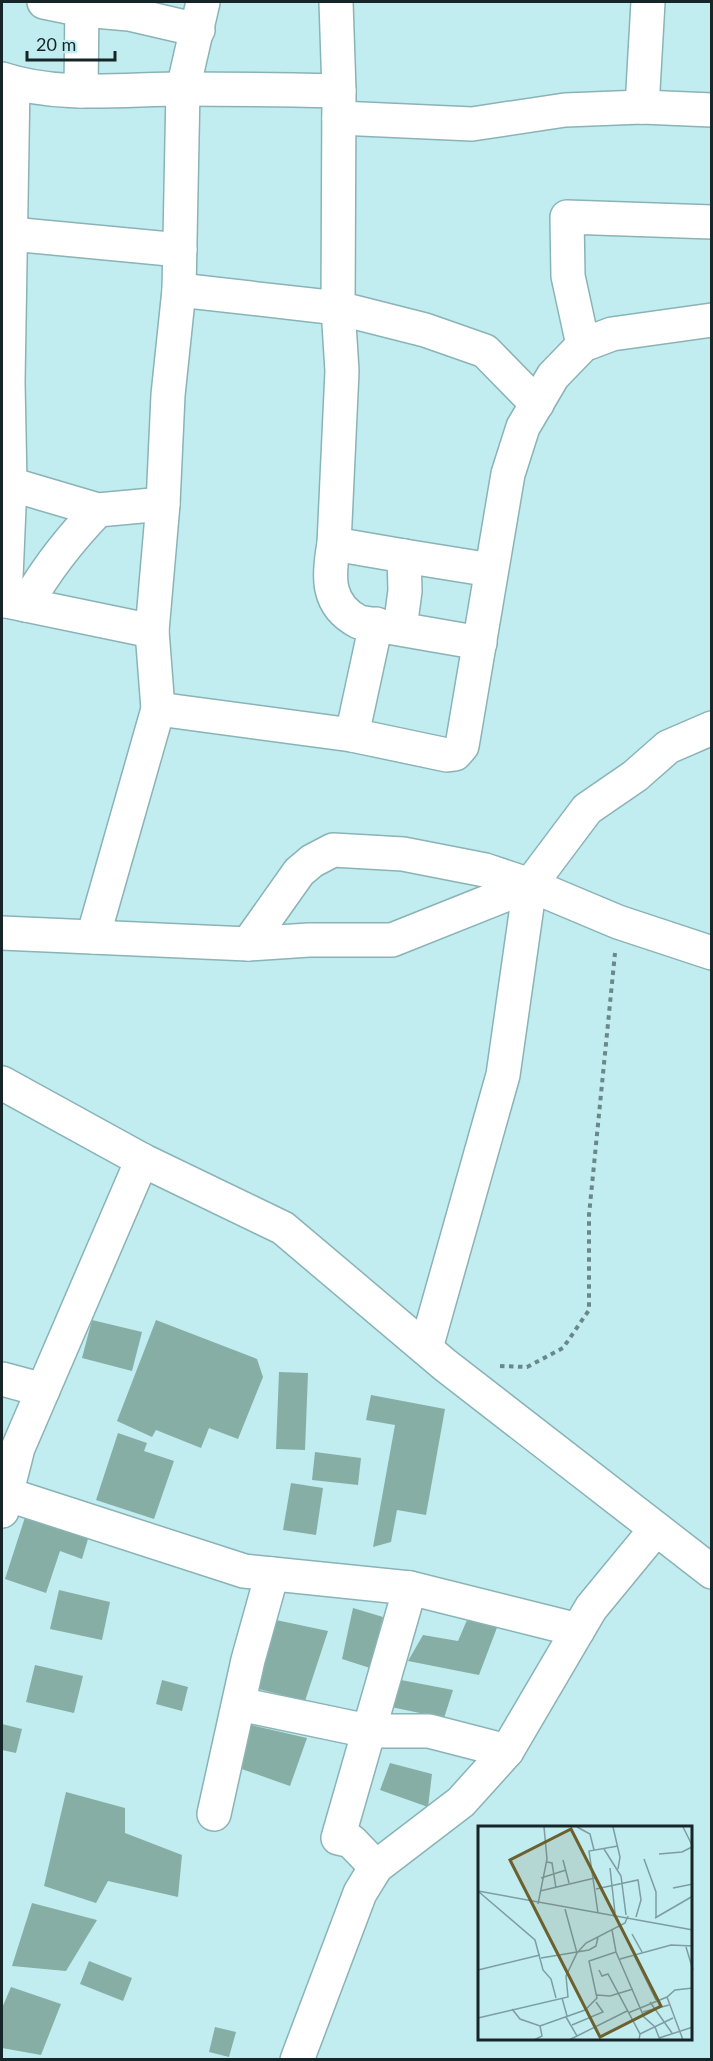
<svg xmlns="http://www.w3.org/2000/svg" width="713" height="2061" font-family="Lato,sans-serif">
	<rect width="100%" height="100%" fill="#c1edf0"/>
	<!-- building -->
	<g fill="#86aea5">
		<polygon points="92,1320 142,1332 132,1371 82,1358"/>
		<polygon points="156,1320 257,1359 263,1377 238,1439 209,1428 201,1448 156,1430 152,1437 117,1421"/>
		<polygon points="279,1372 308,1373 305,1450 276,1449"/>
		<polygon points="371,1395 445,1409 426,1515 397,1510 391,1542 373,1547 395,1425 366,1420"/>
		<polygon points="118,1433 147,1443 144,1451 174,1461 154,1519 96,1500"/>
		<polygon points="315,1452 361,1458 358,1485 312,1480"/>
		<polygon points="291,1483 323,1488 316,1535 283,1530"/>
		<polygon points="28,1508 91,1529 82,1559 60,1551 46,1593 5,1579"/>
		<polygon points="59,1590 110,1602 102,1640 50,1629"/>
		<polygon points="353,1608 383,1617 370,1668 342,1659"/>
		<polygon points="276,1620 328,1631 305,1701 255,1688"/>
		<polygon points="467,1620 498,1625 479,1675 408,1661 423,1635 458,1641"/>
		<polygon points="35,1665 83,1676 74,1713 26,1702"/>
		<polygon points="162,1680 188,1687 182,1711 156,1704"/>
		<polygon points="401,1680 453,1690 444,1718 391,1707"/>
		<polygon points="2,1724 22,1729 16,1753 2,1750"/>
		<polygon points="247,1724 307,1738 290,1786 233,1766"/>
		<polygon points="390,1763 432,1774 428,1807 380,1790"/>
		<polygon points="66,1792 125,1808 125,1833 182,1855 178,1897 108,1881 96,1903 44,1886"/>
		<polygon points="32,1903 97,1920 66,1971 12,1966"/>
		<polygon points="89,1961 132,1978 123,2001 80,1984"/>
		<polygon points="11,1987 61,2004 41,2055 2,2048 2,2008"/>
		<polygon points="215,2027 236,2032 229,2057 209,2052"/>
	</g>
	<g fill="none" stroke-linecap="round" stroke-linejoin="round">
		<!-- minor casing -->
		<g stroke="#8ab3b6" stroke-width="36">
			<g id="minor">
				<polyline points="44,2 83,10 129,14 198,30"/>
				<polyline points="336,2 339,91 338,308 342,371 334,544 404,556 405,591 400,628"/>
				<path d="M2,79c57,19 122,10 182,10 52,0 104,1 155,2"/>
				<polyline points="81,91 82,2"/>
				<polyline points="642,107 648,2"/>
				<polyline points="339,118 472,124 565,110 642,107 712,110"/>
				<polyline points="11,234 180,250"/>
				<polyline points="179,290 338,308 425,330 485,351 537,404"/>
				<polyline points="583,345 568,276 567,217 712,222"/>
				<polyline points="10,484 98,510 163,504"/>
				<path d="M334,544c-6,32 -8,61 25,78l121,21"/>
				<polyline points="404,556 491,570"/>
				<polyline points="2,600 152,631"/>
				<polyline points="5,601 10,484 8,382 13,83"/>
				<path d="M26,605c20,-36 43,-65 72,-95"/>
				<polyline points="158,709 352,735 447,755 455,754 462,746 508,474 523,427 553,376 583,345 612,334 712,320"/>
				<polyline points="352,735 376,624"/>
				<polyline points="2,933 248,944 309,940 392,940 530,885 587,809 635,776 668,747 712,728"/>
				<polyline points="93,937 158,709 152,631 163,504 168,395 179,290 183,89 203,2"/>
				<polyline points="248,944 299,872 312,861 333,850 403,854 485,870 530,885 618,922 712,953"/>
				<polyline points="2,1083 142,1160 283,1228 445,1365 712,1572"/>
				<polyline points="426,1348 503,1075 530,885"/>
				<polyline points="2,1379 43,1390"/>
				<polyline points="6,1494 244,1571 410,1588 578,1630"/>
				<polyline points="2,1511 18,1448 142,1160"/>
				<polyline points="239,1704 368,1731 429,1731 507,1751"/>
				<polyline points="214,1814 248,1660 272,1574"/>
				<polyline points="376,1867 351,1841 338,1838 410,1588"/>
				<polyline points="297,2060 360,1893 376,1867 461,1802 507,1751 591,1608 656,1529"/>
			</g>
		</g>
		<!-- path -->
		<polyline stroke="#6a888a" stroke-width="4" stroke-dasharray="4.5 4.5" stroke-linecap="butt" points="500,1366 527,1367 563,1348 589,1310 589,1215 615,953"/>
		<!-- minor -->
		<use href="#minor" stroke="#fff" stroke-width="33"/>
	</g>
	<!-- overview -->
	<g transform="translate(478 1826)">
		<rect width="214" height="214" fill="#c1edf0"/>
		<path fill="none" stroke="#7d9da0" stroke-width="1.5" d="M99,1l13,7 4,16M135,1l7,30 -2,12M205,1l10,20M126,23l17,27 5,39M181,28l23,-2 10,-5M166,33l12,33v25M85,34l6,23M69,36l5,1 4,25M132,42l5,45M63,52l25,-8M195,62l20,-4M118,63l42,-9 3,20 -5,17M0,65l215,39M62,65l55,-13M1,66l56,48 8,30 8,9 5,19M60,78l9,-45 -3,-32M87,83l12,44M120,87l-9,-62 29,-5M177,92l38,-22M134,104l4,22 28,65 11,10 5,13M154,108l10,18M208,121l7,23M156,129l22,45M63,132l48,-8 7,-4 2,-9M142,133l51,-14 22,1M0,144l62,-15M121,144l3,6 6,-2 32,60 -1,6M119,169l13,1 23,-7M189,171l16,43M84,172l5,18M172,176l22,31M34,183l8,10 20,7 45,-16 12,-12 -8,-37 27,-9M165,186l26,-7M150,187l39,-16 8,-7 18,-2M88,191l11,19M0,192l90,-21 -2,-21 11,-23 9,-10 39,-20 3,-7M94,199l31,-13 -7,-10M162,208l33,-16M181,212l34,-11M56,214l8,-4 -2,-10M91,214l58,-29"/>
		<path fill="#6c612e" fill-opacity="0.15" stroke="#6c612e" stroke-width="3" d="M93,3l90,177 -61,31 -90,-177z"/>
		<rect width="214" height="214" fill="none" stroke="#162628" stroke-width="3"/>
	</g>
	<!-- border -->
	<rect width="713" height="2061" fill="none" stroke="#162628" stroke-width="6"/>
	<!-- scale -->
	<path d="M27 51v9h88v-9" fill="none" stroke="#162628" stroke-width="3"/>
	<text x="36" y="51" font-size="18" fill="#162628" stroke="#c1edf0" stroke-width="4.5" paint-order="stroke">20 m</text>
</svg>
